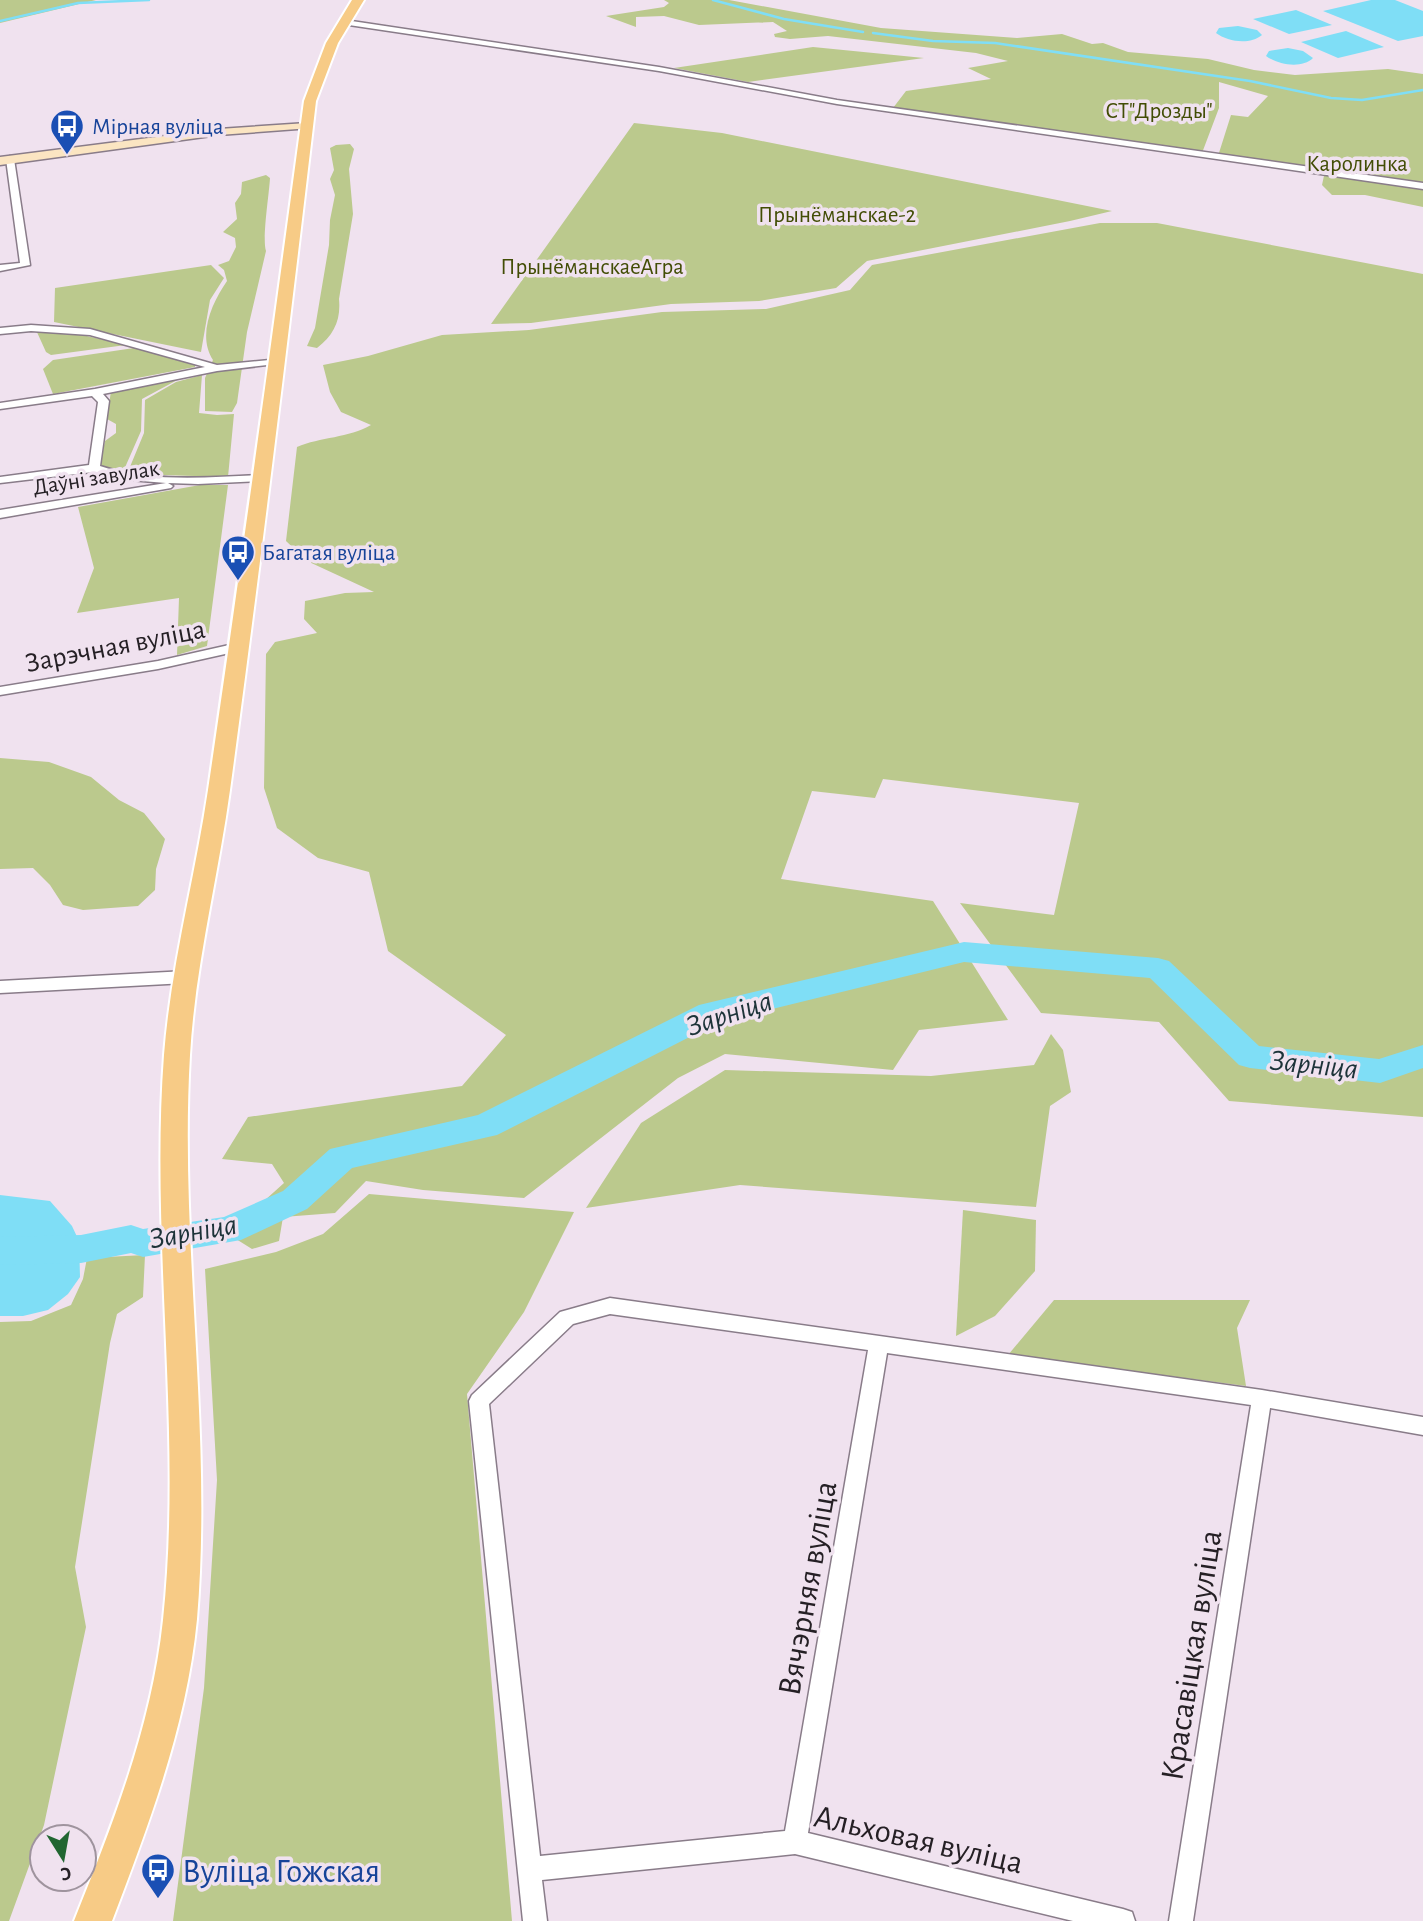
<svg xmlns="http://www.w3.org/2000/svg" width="1423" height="1921" font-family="'Alegreya Sans',sans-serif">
	<rect width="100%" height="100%" fill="#f0e2ef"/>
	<!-- green -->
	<g fill="#bbc98d">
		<polygon points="0,0 96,0 0,23"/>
		<polygon points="664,0 729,0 881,28 1017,38 1062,34 1092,44 1103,43 1128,52 1208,59 1254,70 1295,75 1388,69 1423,74 1423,184 1387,179 1388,184 1423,188 1423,207 1365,195 1332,195 1322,185 1325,171 1218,156 1231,115 1248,117 1268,96 1219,82 1219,108 1202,153 893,108 906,91 991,79 968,68 1008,61 976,53 828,36 790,39 775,37 774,34 787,31 773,22 699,25 664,16 636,17 636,27 606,16 664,7 669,3"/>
		<polygon points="813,47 924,58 748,82 674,68"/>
		<polygon points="634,123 722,133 1112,211 1070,221 867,261 836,288 759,301 671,304 531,323 491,324"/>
		<path d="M350,144l4,5 -5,20 4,45 -14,85c2,21 -5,36 -22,49l-10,-2 8,-18 14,-83 1,-25 5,-25 -5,-16 4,-9 -4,-22 6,-3z"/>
		<path d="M266,175l4,3c-1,17 -8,61 -4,73l-19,81 -10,71 -5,9 -27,-1v-33l8,-18c-16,-25 -1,-57 14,-79l-3,-11 -6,-5 11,-4 7,-14 -1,-9 -12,-6 14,-13 -2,-16 6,-9 1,-12z"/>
		<path d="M1100,223h57l266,51v843l-194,-16 -70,-79 -118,-9 -81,-110 94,12 25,-112 -196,-24 -8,19 -63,-7 -31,88 152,22 75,119 -89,10 -26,40 -168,-16 -47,24 -154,120 -101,-8 -57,-9 -31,32 -52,4 -4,24 -27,8 -16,-10 9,-21 39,-35 -12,-19 -50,-5 26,-42 214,-31 44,-51 -118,-84 -19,-79 -51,-14 -41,-30 -13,-40 2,-134 9,-12 42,-9 -13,-14 1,-18 40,-8 29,-1 -67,-31 -21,-20 11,-94c23,-10 52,-9 74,-22l-30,-13 -11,-20 -7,-27 45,-9 74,-21 87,-5 133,-18 104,-3 84,-19 22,-25z"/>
		<polygon points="211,265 224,278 210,300 201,352 54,322 55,288"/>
		<polygon points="36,330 65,331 126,345 51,355 46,352"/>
		<polygon points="134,348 195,364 195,367 53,394 43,369 53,360"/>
		<polygon points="202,375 199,413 217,415 234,414 228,477 127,474 144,433 145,400 176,382"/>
		<polygon points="181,378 142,399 141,431 123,472 100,465 105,441 116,433 116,424 107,419 111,391"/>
		<polygon points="200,485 228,485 207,646 177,655 179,598 77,613 94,568 78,507"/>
		<polygon points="0,758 49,762 91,777 119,800 144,813 165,839 156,869 155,890 138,906 83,910 63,905 50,885 33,868 0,869"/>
		<polygon points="1051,1034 1063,1050 1071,1092 1050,1106 1036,1207 740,1185 586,1208 641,1123 725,1070 931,1076 1034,1065"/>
		<polygon points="369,1194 574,1212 524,1312 467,1394 512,1921 173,1921 204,1688 217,1480 205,1269 276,1252 323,1234"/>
		<polygon points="963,1210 1036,1220 1035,1271 995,1316 956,1336"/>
		<polygon points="145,1255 143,1297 117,1314 110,1343 75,1567 86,1627 44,1825 9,1921 0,1921 0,1322 31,1321 71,1305 83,1279 87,1258"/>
		<polygon points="1054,1300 1250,1300 1237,1328 1246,1386 1008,1355"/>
	</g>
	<!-- water -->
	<g fill="#7fdef6">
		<polygon points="1371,0 1395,0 1423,11 1423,36 1398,41 1323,11"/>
		<polygon points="1296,10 1332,25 1289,34 1253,19"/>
		<path d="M1238,26l19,4 5,5c-12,10 -34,7 -46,-2l3,-5z"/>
		<polygon points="1346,31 1384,47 1338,58 1301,42"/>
		<path d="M1288,48l15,3 10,7c-11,11 -35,7 -47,-2l3,-5z"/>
		<polygon points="0,1195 50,1201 72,1226 79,1241 80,1277 68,1294 48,1310 23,1316 0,1316"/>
	</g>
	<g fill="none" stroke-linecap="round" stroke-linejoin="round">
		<!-- stream -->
		<g stroke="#7fdef6" stroke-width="2.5">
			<polyline points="713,0 784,19 863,32"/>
			<polyline points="0,21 78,3 149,0"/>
			<polyline points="873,33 933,41 995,43 1250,81 1331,98 1362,100 1423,90"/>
		</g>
		<!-- river -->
		<polygon fill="#7fdef6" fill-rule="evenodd" points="964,942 1158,958 1169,961 1259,1046 1379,1059 1423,1045 1423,1068 1380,1083 1250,1068 1239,1065 1150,978 964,962 719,1022 497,1135 352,1168 307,1209 241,1240 143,1257 131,1253 81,1263 0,1265 0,1237 81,1235 131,1225 143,1229 224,1217 283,1191 330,1149 478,1115 699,1005"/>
		<!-- street casing -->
		<g stroke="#897c89" stroke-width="3">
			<g id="street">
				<polygon points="345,20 659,67 837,100 1423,183 1423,189 837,104 659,71 342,24"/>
				<polygon points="10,156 14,159 30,265 0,271 0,265 20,263 6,159"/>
				<path d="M31,325l59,4 127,36 63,-6 1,2 -5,3 -59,7 -114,23 6,7 -9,65c51,17 109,11 162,9l6,3 -6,3 -64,3 -30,-1 5,3 -2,2 -171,30v-8l166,-27 -48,-4 -25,-7 -93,11v-6l89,-12 9,-63 -6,-6 -92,13v-6l95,-14 110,-22 -115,-32 -59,-4 -31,3v-6z"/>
				<polygon points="238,643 245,647 243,650 158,669 0,695 0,687 158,661"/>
				<polygon points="186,971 194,977 186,983 0,993 0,981"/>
				<path d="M610,1298l652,92 161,27v18l-153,-27 -77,513h-24l82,-516 -364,-52 -79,480 315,76 9,3 3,9h-62l-278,-67 -253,26 5,41h-24l-54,-520 3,-6 88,-83zM610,1314l258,36 -83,481 -245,25 -51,-452 84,-80z"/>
			</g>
		</g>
		<!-- secondary casing -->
		<g stroke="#897c89" stroke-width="3">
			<polygon id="secondary" points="307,123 311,124 311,128 219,135 0,165 0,157 219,129"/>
		</g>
		<!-- primary casing -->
		<g stroke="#fff" stroke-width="4">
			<path id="primary" d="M352,0h12l-26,43 -22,58c-27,230 -55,460 -86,689 -12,88 -35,176 -40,265 -11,188 23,376 7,564 -10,105 -48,205 -85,302h-38c39,-97 78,-196 89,-301 20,-188 -13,-377 1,-565 7,-90 31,-177 44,-265 34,-230 65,-459 96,-689l22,-58z"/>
		</g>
		<!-- street -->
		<use href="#street" fill="#fff" fill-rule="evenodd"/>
		<!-- secondary -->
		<use href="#secondary" fill="#fbe5c2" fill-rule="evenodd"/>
		<!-- primary -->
		<use href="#primary" fill="#f7cb86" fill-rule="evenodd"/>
	</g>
	<!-- icons -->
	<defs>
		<g id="bus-pin" transform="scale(1.75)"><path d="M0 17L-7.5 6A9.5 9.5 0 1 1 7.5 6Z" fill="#1a4fb4" stroke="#f0e2ef"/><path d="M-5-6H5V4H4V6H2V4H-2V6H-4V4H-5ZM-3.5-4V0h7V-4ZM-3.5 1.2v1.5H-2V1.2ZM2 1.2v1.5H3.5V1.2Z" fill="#fff"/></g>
	</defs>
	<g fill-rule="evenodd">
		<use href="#bus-pin" x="67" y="126"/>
		<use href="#bus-pin" x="238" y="552"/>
		<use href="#bus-pin" x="158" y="1870"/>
	</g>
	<g text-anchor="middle" stroke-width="7" stroke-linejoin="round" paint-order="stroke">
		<!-- far-park labels -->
		<g font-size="23" fill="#424d05" stroke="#f0e2ef">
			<text x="1159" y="118">СТ"Дрозды"</text>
			<text x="1357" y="171">Каролинка</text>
			<text x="837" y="222">Прынёманскае-2</text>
			<text x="592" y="274">ПрынёманскаеАгра</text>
		</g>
		<!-- far-transit labels -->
		<g font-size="23" fill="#164399" stroke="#f0e2ef" text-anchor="start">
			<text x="92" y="134">Мірная вуліца</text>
			<text x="262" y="560">Багатая вуліца</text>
		</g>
		<!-- far-street labels -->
		<g font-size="23" fill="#252025" stroke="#f0e2ef">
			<text transform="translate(96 477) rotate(-9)" y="8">Даўні завулак</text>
		</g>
		<!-- street labels -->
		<g font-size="28" fill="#252025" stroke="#f0e2ef">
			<text transform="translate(115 645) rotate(-11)" y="10">Зарэчная вуліца</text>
		</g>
		<!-- water labels -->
		<g font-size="30" font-style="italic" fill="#1d3339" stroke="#f0e2ef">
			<text transform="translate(729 1013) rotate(-18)" y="10">Зарніца</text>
			<text transform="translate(1314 1064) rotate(6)" y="10">Зарніца</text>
			<text transform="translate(193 1231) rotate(-10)" y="10">Зарніца</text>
		</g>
		<!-- near-street labels -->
		<g font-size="33" fill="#252025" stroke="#f0e2ef">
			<text transform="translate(806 1588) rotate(-80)" y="12">Вячэрняя вуліца</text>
			<text transform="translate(1190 1655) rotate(-81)" y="12">Красавіцкая вуліца</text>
			<text transform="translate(919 1838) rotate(13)" y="12">Альховая вуліца</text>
		</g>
		<!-- near-transit labels -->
		<g font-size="33" fill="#164399" stroke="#f0e2ef" text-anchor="start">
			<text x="182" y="1882">Вуліца Гожская</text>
		</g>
	</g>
	<!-- north arrow -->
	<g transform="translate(63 1858) rotate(169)"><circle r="33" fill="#f0e2ef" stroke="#9f949e" stroke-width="2"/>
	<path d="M0-5L12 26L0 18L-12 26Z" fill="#216631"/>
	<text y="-10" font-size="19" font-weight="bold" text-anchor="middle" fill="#252025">С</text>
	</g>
</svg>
